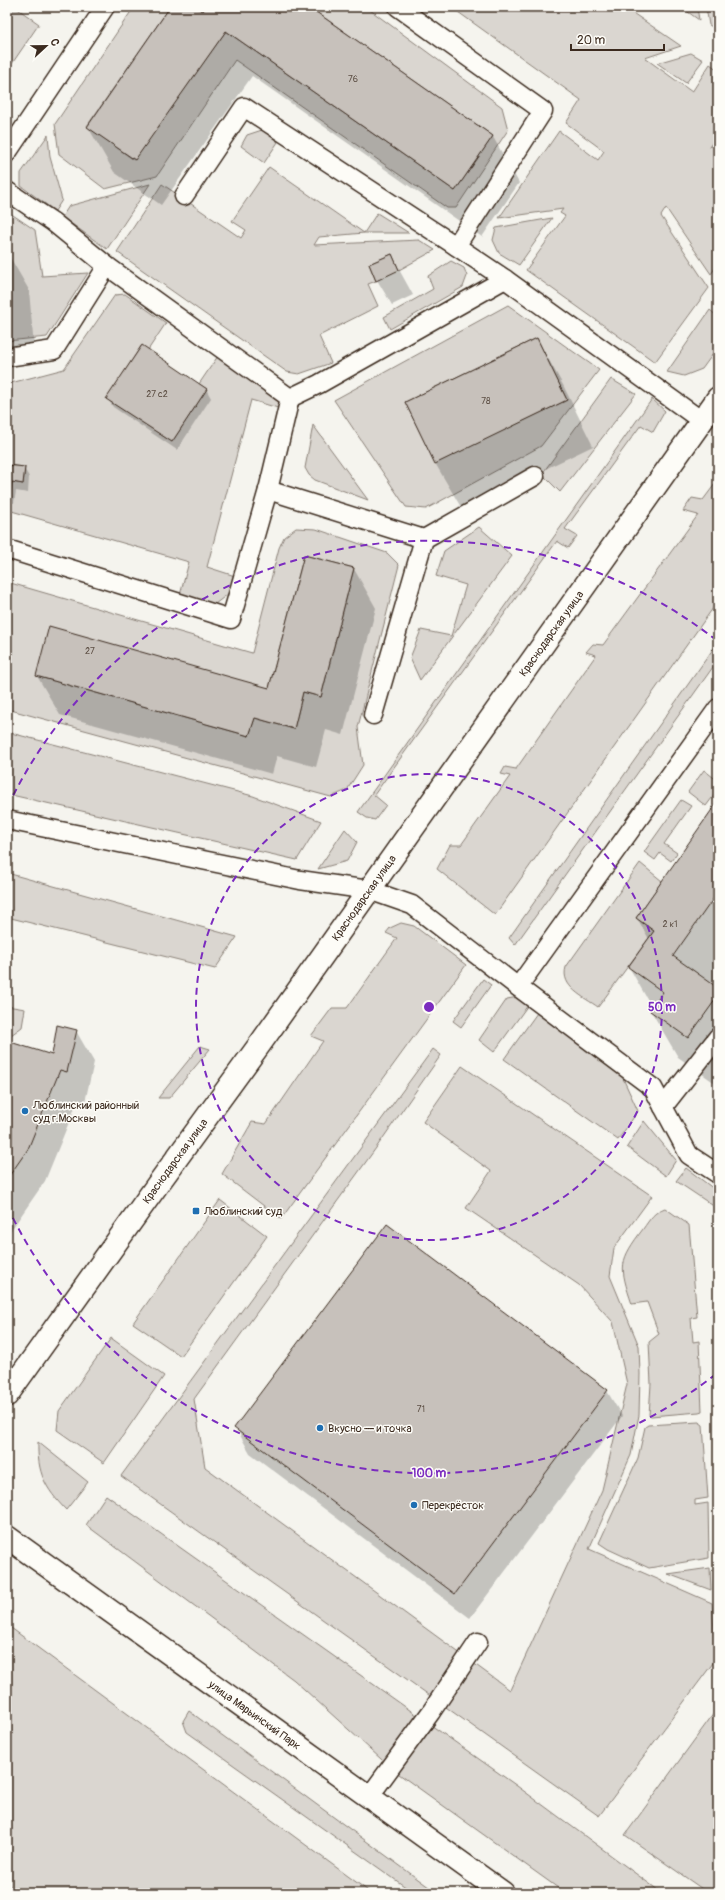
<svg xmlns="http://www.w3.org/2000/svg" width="725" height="1900" font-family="Pangolin,sans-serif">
	<rect width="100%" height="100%" fill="#f5f4ee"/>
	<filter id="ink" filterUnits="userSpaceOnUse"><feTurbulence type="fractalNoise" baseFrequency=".025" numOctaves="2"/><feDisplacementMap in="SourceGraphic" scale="8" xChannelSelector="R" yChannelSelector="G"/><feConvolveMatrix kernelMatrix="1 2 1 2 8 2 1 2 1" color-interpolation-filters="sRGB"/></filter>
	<g filter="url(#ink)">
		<!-- green -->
		<g fill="#dad6d0" stroke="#8a8077" fill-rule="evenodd">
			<polygon points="7,7 15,7 39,24 7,71"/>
			<polygon points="134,7 170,7 87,126 134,160 226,31 455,191 493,136 309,7 366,7 502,107 508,130 456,208 447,208 235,60 157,176 105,189 59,154 55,124"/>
			<polygon points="451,7 624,7 681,46 645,58 692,92 710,64 718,70 718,135 709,147 718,143 718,264 711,274 666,208 661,216 709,288 655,362 526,270 565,216 560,213 563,209 499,218 559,131 598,160 604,151 566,123 581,100"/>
			<polygon points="681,7 697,7 699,20"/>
			<polygon points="706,7 718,7 718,30 709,25"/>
			<polygon points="691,53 703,60 686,83 657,63"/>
			<polygon points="262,130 278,142 264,163 241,146 247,135"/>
			<polygon points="48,135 50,157 62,200 55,211 21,186 21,173"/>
			<polygon points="269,167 364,233 377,213 409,233 364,233 319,237 314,245 419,240 435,250 399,270 392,254 369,264 376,281 368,284 378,306 319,336 331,363 299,374 287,372 117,252 162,184 241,238 246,230 232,221"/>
			<polygon points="150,184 107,249 62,217 69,206"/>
			<polygon points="7,211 35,230 42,276 88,273 47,337 7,341"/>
			<polygon points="552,218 519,265 499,253 493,240 496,228"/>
			<polygon points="451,261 464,268 467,276 463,287 390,329 384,317 433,289 428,276"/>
			<polygon points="125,294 166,323 148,350 141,346 107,399 172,442 207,389 199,384 218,356 280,403 278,408 251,400 207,567 235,576 228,594 215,604 180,595 189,562 8,510 7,511 7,495 12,482 23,484 25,467 7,465 7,384 64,369 115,295"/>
			<path d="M508,305l91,65 -58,76 -115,63 -20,-2 -72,-107zM537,338l30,62 -132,63 -30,-61z"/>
			<polygon points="710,310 718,317 718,347 702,369 684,376 667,372"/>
			<polygon points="611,379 636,394 560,492 542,474"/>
			<polygon points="652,399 665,411 653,432 641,425 565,529 577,536 568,548 557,541 374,795 386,805 375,820 367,818 358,812"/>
			<polygon points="313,425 368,500 315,480 309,475 305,468"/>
			<polygon points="718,480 718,601 495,915 437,869 450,845 461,845 510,776 501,774 505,767 516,769 596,655 586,652 593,644 603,645 698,515 683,511 692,498 703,500"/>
			<polygon points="479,527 512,556 420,680 410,658 421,630 451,636 466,585 436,576 444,551"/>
			<path d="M296,528l20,1 71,24 12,12 -41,162 5,38 -16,25 -16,7 -324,-88v-127l245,71 27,-105 5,-11zM304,555l50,13 -33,129 -18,-5 -9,37 -39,-11 -6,18 -213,-60 233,12z"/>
			<polygon points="718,642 718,660 515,945 509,938"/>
			<polygon points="7,732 253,796 321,821 297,860 7,794"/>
			<polygon points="704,770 718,781 718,790 706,806 688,792"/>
			<polygon points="681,800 691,806 664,844 677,853 671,861 660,853 655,860 644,852"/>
			<polygon points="345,829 357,842 347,861 318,869"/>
			<path d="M640,863l22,18 -26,37 18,13 -56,76c-14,-10 -38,-20 -32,-40z"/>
			<polygon points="7,873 237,937 215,969 7,917"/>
			<polygon points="401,923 414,926 466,965 281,1219 222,1174 252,1122 266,1124 323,1041 311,1036 332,1008 347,1008 397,938 386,933 390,928"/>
			<polygon points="483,979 491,985 461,1027 453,1021"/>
			<polygon points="518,997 528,1005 494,1052 479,1040 507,999"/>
			<polygon points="7,1006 25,1009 22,1027 7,1038"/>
			<polygon points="537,1013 620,1072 638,1111 618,1140 504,1059"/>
			<polygon points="200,1046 210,1049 169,1098 158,1098"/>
			<polygon points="433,1049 441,1055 376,1148 194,1399 205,1467 510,1690 602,1490 627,1384 613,1322 579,1285 466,1208 491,1171 423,1122 462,1066 652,1196 614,1248 610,1276 639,1346 640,1374 639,1415 631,1455 589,1549 712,1603 716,1659 599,1816 121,1476"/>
			<polygon points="644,1121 676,1160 666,1176 627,1147"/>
			<polygon points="686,1168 718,1192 718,1209 676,1181"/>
			<polygon points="220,1200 267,1236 181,1356 133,1323"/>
			<path d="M665,1208l24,17 8,92 -6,1 2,24 6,-1 3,70 -3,1 -48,4 -2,-1 2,-31 -2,-42 10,-8 -12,-32 -15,2c-13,-38 -13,-43 11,-75 7,-10 11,-17 22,-21z"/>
			<polygon points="111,1338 164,1376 104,1463 57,1430 59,1411"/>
			<polygon points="699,1422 703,1425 708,1498 695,1500 695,1505 708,1503 709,1558 649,1568 608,1549 599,1543 638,1458 645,1427 648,1425"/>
			<path d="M38,1442l50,40 -22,28c-21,-22 -29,-37 -28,-68z"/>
			<polygon points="106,1495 517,1786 662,1893 565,1893 392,1769 294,1680 86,1525"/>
			<polygon points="710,1568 711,1590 668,1574"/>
			<polygon points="7,1625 371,1893 13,1893 7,1881"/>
			<polygon points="717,1709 718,1893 708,1893 625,1835"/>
			<polygon points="189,1711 437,1893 414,1893 187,1732 183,1721"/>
		</g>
		<!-- shadow -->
		<g fill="#0003">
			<polygon points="171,7 195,7 202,12 206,7 307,7 493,137 519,183 482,237 252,76 161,205 114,172 88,127"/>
			<polygon points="7,252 29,290 35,359 7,362"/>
			<polygon points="391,255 413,295 392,305 377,280"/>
			<polygon points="537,339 563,385 593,446 462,509 435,463"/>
			<polygon points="206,389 211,398 177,450 113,407 108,399"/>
			<polygon points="7,466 24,468 29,477 28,493 16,491 14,503 7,502"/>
			<polygon points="354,569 376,608 343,735 326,730 316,767 277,756 272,774 60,715 37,676 270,690"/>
			<polygon points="718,803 718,975 711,984 718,989 718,1079 715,1083 678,1057 651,1011 653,1009 629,967 649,939 637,918"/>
			<polygon points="76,1031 94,1062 85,1102 78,1100 45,1181 7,1236 7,1042 53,1056"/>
			<polygon points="7,1242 10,1247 7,1252"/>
			<polygon points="607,1391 622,1416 470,1618 250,1453 236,1428"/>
		</g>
		<!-- building -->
		<g fill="#c7c1bb" stroke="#3b2a1e">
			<polygon points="170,7 196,7 202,11 205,7 309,7 493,136 455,191 226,31 135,160 87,127"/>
			<polygon points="392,254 399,270 376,281 369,264"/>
			<polygon points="537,338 567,400 435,464 405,402"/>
			<polygon points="142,345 207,389 172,442 106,399"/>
			<polygon points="7,465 25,467 23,484 12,482 10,495 7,495"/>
			<polygon points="304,555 354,568 321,697 303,692 294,729 255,718 249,736 36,676 49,626 269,688"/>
			<polygon points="718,801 718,892 673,956 718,988 718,996 688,1038 650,1011 663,992 628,967 654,931 636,918"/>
			<polygon points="57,1025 77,1030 67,1072 60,1070 28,1149 7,1179 7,1041 52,1055"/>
			<polygon points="387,1224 608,1390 455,1594 234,1428"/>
		</g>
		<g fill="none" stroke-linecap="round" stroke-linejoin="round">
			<!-- lane casing -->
			<g stroke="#3b2a1e" stroke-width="21">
				<g id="lane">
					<polyline points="398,7 543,111 456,246 505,279 702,421"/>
					<polyline points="7,153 105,7"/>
					<polyline points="7,191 53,222 107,266 290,398 319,384 505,279"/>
					<polyline points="184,196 244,107 456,246"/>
					<polyline points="7,357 54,350 107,266"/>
					<polyline points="268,490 424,539 535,476"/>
					<polyline points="7,549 231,619 268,490 290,398"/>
					<polyline points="373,715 424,539"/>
					<polyline points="7,820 300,880 369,890 412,905 518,987 718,708"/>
					<polyline points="518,987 653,1088 689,1155 718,1174"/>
					<polyline points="663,1107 718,1037"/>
					<polyline points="369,1797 431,1712 478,1642"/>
				</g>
			</g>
			<!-- secondary casing -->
			<g stroke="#3b2a1e" stroke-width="25">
				<g id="secondary">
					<path id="s1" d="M7,1395l151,-211 102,-140 458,-646"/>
					<path id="s2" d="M7,1537l496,356"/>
				</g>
			</g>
			<!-- lane -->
			<use href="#lane" stroke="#fdfcf7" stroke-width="18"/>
			<!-- secondary -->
			<use href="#secondary" stroke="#fdfcf7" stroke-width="22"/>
		</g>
	</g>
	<!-- distance rings -->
	<g fill="none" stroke="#7b2cbf" stroke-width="2" stroke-dasharray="7 5">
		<circle cx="429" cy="1007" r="233"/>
		<path d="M716 1374A466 466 0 0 1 8 1208M8 806A466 466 0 0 1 716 640"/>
	</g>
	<!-- markers -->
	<g fill="#1f6fb2" stroke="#fdfcf7" stroke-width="1.5">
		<circle cx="25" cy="1111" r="4"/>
		<rect x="192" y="1207" width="8" height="8" rx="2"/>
		<circle cx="320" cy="1428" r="4"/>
		<circle cx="414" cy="1505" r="4"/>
	</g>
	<g text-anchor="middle" stroke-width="3" stroke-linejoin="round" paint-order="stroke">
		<!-- number labels -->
		<g font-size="9" fill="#5e5045">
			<text x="353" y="82">76</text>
			<text x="157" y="397">27 с2</text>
			<text x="486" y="404">78</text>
			<text x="90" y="654">27</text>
			<text x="670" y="927">2 к1</text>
			<text x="421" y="1412">71</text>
		</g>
		<!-- street labels -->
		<g font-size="11" fill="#3b2a1e" stroke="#fdfcf7">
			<text dy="4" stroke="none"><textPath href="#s1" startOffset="936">Краснодарская улица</textPath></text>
			<text dy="4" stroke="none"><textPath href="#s1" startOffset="612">Краснодарская улица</textPath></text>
			<text dy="4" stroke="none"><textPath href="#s1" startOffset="288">Краснодарская улица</textPath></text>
			<text dy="4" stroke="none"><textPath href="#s2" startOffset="305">улица Марьинский Парк</textPath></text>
		</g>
		<!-- poi labels -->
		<g font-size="11" fill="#3b2a1e" stroke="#fdfcf7" text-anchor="start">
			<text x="33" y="1109">Люблинский районный<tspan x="33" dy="13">суд г.Москвы</tspan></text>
			<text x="204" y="1215">Люблинский суд</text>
			<text x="328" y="1432">Вкусно — и точка</text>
			<text x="422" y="1509">Перекрёсток</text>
		</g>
	</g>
	<circle cx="429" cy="1007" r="6" fill="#7b2cbf" stroke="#fdfcf7" stroke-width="2"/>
	<g font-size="12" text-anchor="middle" font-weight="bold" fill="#7b2cbf" stroke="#fdfcf7" stroke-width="3" stroke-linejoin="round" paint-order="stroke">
		<text x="662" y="1011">50 m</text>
		<text x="429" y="1477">100 m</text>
	</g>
	<!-- margin -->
	<rect width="725" height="1900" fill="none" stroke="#fdfcf7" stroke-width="24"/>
	<rect x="12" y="12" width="701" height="1876" fill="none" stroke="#3b2a1e" stroke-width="1.5" filter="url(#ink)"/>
	<!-- north arrow -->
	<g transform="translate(46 46) rotate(68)" stroke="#fdfcf7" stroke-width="3" paint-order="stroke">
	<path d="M0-3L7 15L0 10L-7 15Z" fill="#3b2a1e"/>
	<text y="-6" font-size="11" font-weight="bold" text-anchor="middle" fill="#3b2a1e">С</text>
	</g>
	<!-- scale -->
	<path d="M571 44v6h93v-6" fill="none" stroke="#3b2a1e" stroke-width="2"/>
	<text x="577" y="44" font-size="12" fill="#3b2a1e" stroke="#fdfcf7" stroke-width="3" paint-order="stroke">20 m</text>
</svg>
